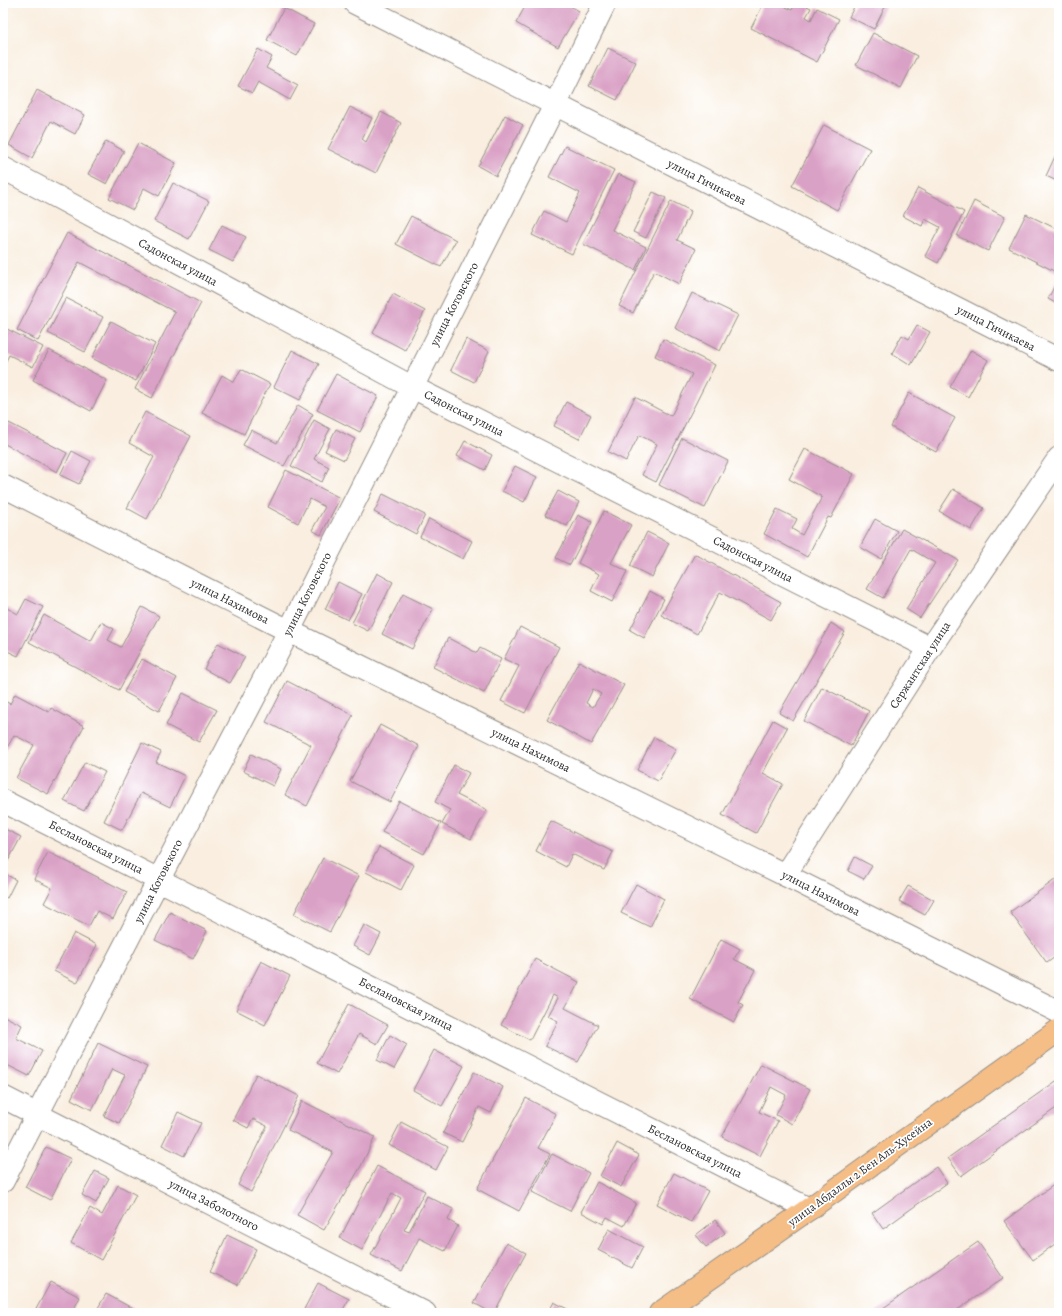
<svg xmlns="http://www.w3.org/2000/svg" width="1062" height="1316" font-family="Alegreya,serif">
	<rect width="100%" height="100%" fill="#fff"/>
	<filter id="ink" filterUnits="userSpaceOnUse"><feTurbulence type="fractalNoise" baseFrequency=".025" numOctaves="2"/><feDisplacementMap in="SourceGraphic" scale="8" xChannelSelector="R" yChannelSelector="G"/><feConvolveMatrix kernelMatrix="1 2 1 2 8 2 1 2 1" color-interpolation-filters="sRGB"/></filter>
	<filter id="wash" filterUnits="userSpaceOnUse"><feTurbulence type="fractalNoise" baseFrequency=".012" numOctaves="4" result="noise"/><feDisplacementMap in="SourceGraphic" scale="16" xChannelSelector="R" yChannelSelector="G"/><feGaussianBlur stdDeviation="0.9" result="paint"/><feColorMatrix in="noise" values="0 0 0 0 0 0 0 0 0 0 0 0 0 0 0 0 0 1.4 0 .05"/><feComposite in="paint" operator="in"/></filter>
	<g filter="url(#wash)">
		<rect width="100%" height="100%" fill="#f9eedf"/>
		<g id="blocks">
			<!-- building -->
			<g fill="#daa1c6" fill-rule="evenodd">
				<polygon points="527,3 565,3 579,11 558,47 516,23"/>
				<polygon points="764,3 788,3 786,7 792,10 795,3 800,3 811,8 806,17 811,20 817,8 839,19 817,62 751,28"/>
				<polygon points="856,3 887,3 874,29 849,17"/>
				<polygon points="284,8 314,24 297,56 267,40"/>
				<polygon points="873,33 917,56 901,88 856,65"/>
				<polygon points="608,48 636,62 617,100 589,86"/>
				<polygon points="258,49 272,57 266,68 298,85 290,100 258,82 252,93 238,86"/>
				<polygon points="37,90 85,115 75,134 51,121 32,158 9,145"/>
				<polygon points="350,107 372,118 362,139 366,142 381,112 401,123 376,173 328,149"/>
				<polygon points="505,115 523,125 496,176 478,166"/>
				<polygon points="824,125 870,149 837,210 792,186"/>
				<polygon points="106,141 124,151 107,184 88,174"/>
				<polygon points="138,143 176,163 159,196 144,188 133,210 109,198"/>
				<polygon points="565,146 614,170 572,254 532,235 544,211 566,222 580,193 549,177"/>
				<polygon points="1057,152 1059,153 1059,182 1046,176"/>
				<polygon points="618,174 636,182 612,230 646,247 635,270 583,244"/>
				<polygon points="173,183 209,201 189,239 154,221"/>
				<polygon points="918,188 964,212 938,263 925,256 940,227 925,219 922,226 903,216"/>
				<polygon points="653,192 666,198 646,238 633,232"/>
				<polygon points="671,201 691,211 677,240 696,249 679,284 654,271 633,313 619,306"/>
				<polygon points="974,201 1005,217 988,251 957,236"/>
				<polygon points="1026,214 1059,230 1059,265 1056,272 1009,248"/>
				<polygon points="411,216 456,240 441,267 396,244"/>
				<polygon points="222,225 246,237 233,262 209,250"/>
				<polygon points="67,233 201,303 152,398 135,389 175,312 79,262 38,341 17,330"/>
				<polygon points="1059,277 1059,305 1048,299"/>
				<polygon points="692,293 738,315 720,351 675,328"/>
				<polygon points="393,294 425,311 405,350 373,333"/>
				<polygon points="66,298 103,317 85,352 48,333"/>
				<polygon points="111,321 155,344 136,381 92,358"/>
				<polygon points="917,325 930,332 911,365 892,353 902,335 909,339"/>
				<polygon points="3,327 43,347 33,367 9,355 4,365 3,364"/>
				<polygon points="466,339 489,351 474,382 451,370"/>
				<polygon points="663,339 715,365 656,482 642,475 657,444 639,435 626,461 608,452 635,397 671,416 692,374 655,356"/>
				<polygon points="49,350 107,380 91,411 33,380"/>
				<polygon points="292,350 319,364 300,400 274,387"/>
				<polygon points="971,350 988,360 968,397 950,387"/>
				<polygon points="241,369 270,384 244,434 202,413 222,375 234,382"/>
				<polygon points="336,374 378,396 360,432 317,410"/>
				<polygon points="909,393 955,418 936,452 891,427"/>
				<polygon points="566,402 591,415 579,439 554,426"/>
				<polygon points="298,405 313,414 284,466 243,445 251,430 277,443"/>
				<polygon points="145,412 191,436 147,519 127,508 154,457 129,443"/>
				<polygon points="314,420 330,429 314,459 329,467 322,482 291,466"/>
				<polygon points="9,423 67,453 57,472 3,443 3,434"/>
				<polygon points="336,429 355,439 344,460 325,451"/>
				<polygon points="682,438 728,461 705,508 659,485"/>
				<polygon points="465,441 492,455 485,470 457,456"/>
				<polygon points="805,449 854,474 831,518 828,517 807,557 764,534 777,509 797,519 792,529 802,535 822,497 789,479"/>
				<polygon points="72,451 91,461 79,484 60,475"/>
				<polygon points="515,466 537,477 524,502 502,491"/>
				<polygon points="286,470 340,498 321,535 312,530 325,507 310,499 298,523 268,507"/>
				<polygon points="953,489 984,508 971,530 939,511"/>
				<polygon points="558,491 579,502 567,526 545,515"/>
				<polygon points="383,494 425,515 416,534 374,512"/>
				<polygon points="604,511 631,525 611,563 627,571 612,602 591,591 599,574 578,563"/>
				<polygon points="578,515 592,522 570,565 556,558"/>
				<polygon points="429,519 472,541 463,559 420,537"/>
				<polygon points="875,519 897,531 881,559 860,547"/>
				<polygon points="902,529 958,560 920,618 906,609 935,563 911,549 883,598 867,589"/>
				<polygon points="647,532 669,543 652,577 630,566"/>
				<polygon points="695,554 781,602 771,620 720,592 697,634 661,615"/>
				<polygon points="377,573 393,582 368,631 352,623"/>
				<polygon points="338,582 362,594 348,620 325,609"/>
				<polygon points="650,591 664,599 644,638 630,630"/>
				<polygon points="403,594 433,609 412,649 382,634"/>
				<polygon points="26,599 43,607 18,656 3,649 3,606 18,614"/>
				<polygon points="142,607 159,616 119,690 29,642 44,615 91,641 101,622 114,629 108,640 121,647"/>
				<polygon points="831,623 845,632 793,721 779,713"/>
				<polygon points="520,627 559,647 525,713 501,701 519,666 504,659"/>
				<polygon points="448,638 477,653 480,648 501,659 484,693 433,667"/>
				<polygon points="218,643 245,657 230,683 204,669"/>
				<polygon points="142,659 177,678 159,711 124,692"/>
				<path d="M579,661l45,24 -33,59 -44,-24zM593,689l8,5 -8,13 -7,-4z"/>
				<polygon points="287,681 353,715 307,806 285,795 311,745 266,722"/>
				<polygon points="822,687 869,711 851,746 804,721"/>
				<polygon points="183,693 217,710 199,742 166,725"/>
				<polygon points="15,694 49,712 51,708 84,726 48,794 16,778 34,745 14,735 3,756 3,700 10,704"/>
				<polygon points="1059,694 1059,703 1055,701"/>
				<polygon points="773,720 787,728 763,773 783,784 756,833 722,815"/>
				<polygon points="380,725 419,746 390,802 350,781"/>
				<polygon points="654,737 676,749 658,781 637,770"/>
				<polygon points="142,743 161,752 156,762 185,776 170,807 141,793 122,830 104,821"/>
				<polygon points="251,754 281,769 273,786 243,771"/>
				<polygon points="85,762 105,772 84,811 64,801"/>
				<polygon points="454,765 469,773 457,795 487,810 471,839 442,824 450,810 435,802"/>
				<polygon points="399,801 441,823 424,854 382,832"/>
				<polygon points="551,821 613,852 604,870 572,854 566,867 536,851"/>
				<polygon points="3,828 21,837 8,861 3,858"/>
				<polygon points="379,847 414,865 401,890 366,872"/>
				<polygon points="48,852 127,892 113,919 97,911 89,926 44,903 52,888 34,879"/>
				<polygon points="855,857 872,866 864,879 848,871"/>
				<polygon points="323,858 359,876 330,932 294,914"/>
				<polygon points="3,873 16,880 7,898 3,896"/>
				<polygon points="1059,877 1059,954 1047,963 1010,912"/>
				<polygon points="636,884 664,899 650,927 621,913"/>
				<polygon points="908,886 934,900 925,915 899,901"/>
				<polygon points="170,912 207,931 193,959 155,940"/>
				<polygon points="364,925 381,934 370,955 353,946"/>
				<polygon points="74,933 97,945 77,983 54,971"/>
				<polygon points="721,939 740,949 734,959 755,970 738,1002 743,1005 734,1022 690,999"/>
				<polygon points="535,959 579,982 565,1008 598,1025 578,1062 545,1046 558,1021 548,1016 558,998 553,995 530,1040 501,1025"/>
				<polygon points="261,961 290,976 265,1025 236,1010"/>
				<polygon points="349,1004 388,1025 377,1044 359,1034 337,1074 317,1063"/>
				<polygon points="4,1016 22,1025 16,1038 42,1051 29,1076 3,1063"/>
				<polygon points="390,1035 407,1045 394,1069 377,1060"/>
				<polygon points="98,1043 147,1067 119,1123 104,1116 125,1075 112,1069 92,1110 71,1099"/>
				<polygon points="434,1050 464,1066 442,1106 413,1090"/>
				<polygon points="761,1064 810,1089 792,1124 776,1115 786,1095 771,1087 759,1112 778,1121 760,1156 722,1137"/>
				<polygon points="474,1072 503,1087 491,1113 479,1107 462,1142 443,1133"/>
				<polygon points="256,1074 299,1096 251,1192 238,1185 267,1126 253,1119 248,1128 233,1120"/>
				<polygon points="1059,1079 1059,1106 961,1176 948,1158"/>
				<polygon points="526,1098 556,1114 538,1148 550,1154 519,1211 477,1189"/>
				<polygon points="302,1101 375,1137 361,1166 324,1230 297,1215 333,1152 288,1130"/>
				<polygon points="178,1112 201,1123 184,1156 162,1145"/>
				<polygon points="401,1122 448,1147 436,1170 389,1145"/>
				<polygon points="617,1143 639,1155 621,1187 600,1176"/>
				<polygon points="46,1147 71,1159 50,1200 25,1187"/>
				<polygon points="552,1154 589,1173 570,1211 532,1192"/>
				<polygon points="377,1166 425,1191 404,1230 409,1232 427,1196 453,1209 448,1220 458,1226 445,1251 419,1238 402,1271 371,1255 401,1198 392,1193 362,1250 340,1238"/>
				<polygon points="936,1167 947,1183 883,1229 872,1213"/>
				<polygon points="95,1171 109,1178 96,1203 82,1195"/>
				<polygon points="674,1173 708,1191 691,1222 657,1204"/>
				<polygon points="1059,1181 1059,1241 1033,1260 1004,1221"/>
				<polygon points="597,1182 636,1203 624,1226 607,1217 603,1224 581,1212"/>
				<polygon points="118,1185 136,1195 101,1260 71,1243 90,1208 102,1215"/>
				<polygon points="715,1220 725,1233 706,1247 696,1235"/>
				<polygon points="609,1229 643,1247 632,1268 598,1250"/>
				<polygon points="227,1235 256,1249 238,1285 210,1272"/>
				<polygon points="978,1242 1003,1278 953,1313 876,1313"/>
				<polygon points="506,1243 526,1253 494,1313 492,1313 474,1303"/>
				<polygon points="51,1282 80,1297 72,1313 40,1313 35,1311"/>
				<polygon points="318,1283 349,1299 341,1313 302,1313"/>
				<polygon points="106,1294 141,1313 95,1313"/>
				<polygon points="554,1302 575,1313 548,1313"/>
			</g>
		</g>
	</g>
	<g filter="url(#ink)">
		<use href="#blocks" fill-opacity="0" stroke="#928c85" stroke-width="1"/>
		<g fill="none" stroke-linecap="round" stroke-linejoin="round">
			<!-- minor casing -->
			<g stroke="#928c85" stroke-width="24">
				<g id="minor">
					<polyline points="355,3 1059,360"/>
					<polyline points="3,168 412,387 930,648"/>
					<polyline points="3,486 289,631 785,875 1059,1012"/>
					<polyline points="3,801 809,1209"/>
					<polyline points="785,875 930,648 1059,458"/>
					<polyline points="3,1097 425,1313"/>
					<polyline points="3,1181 159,879 289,631 555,105 605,3"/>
				</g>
			</g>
			<!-- major casing -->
			<g stroke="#928c85" stroke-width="24">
				<polyline id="major" points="660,1313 809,1209 1059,1030"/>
			</g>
			<!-- minor -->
			<use href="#minor" stroke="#fff" stroke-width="22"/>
			<!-- major -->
			<use href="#major" stroke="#f6be87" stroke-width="22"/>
		</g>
	</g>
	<g text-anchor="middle" stroke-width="3.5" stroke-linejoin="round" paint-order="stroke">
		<!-- street labels -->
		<g font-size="12" fill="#2b2b2b" stroke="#fff">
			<text transform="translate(707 182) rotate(27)" y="4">улица Гичикаева</text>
			<text transform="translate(178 262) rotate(28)" y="4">Садонская улица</text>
			<text transform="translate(454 304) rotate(-63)" y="4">улица Котовского</text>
			<text transform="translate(996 328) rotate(27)" y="4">улица Гичикаева</text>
			<text transform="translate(464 413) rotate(27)" y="4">Садонская улица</text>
			<text transform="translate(753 559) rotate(27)" y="4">Садонская улица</text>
			<text transform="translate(307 594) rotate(-63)" y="4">улица Котовского</text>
			<text transform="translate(230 601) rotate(27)" y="4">улица Нахимова</text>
			<text transform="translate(920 665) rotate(-57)" y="4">Сержантская улица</text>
			<text transform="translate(531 750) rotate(26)" y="4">улица Нахимова</text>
			<text transform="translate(96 847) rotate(27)" y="4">Беслановская улица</text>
			<text transform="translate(158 881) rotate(-63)" y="4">улица Котовского</text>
			<text transform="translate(821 893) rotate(27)" y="4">улица Нахимова</text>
			<text transform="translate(406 1004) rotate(27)" y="4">Беслановская улица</text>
			<text transform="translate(695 1151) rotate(27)" y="4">Беслановская улица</text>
			<text transform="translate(860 1172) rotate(-36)" y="4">улица Абдаллы 2 Бен Аль-Хусейна</text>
			<text transform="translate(214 1205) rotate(27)" y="4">улица Заболотного</text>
		</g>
	</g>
	<!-- margin -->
	<rect width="1062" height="1316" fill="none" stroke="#fff" stroke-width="16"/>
</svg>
